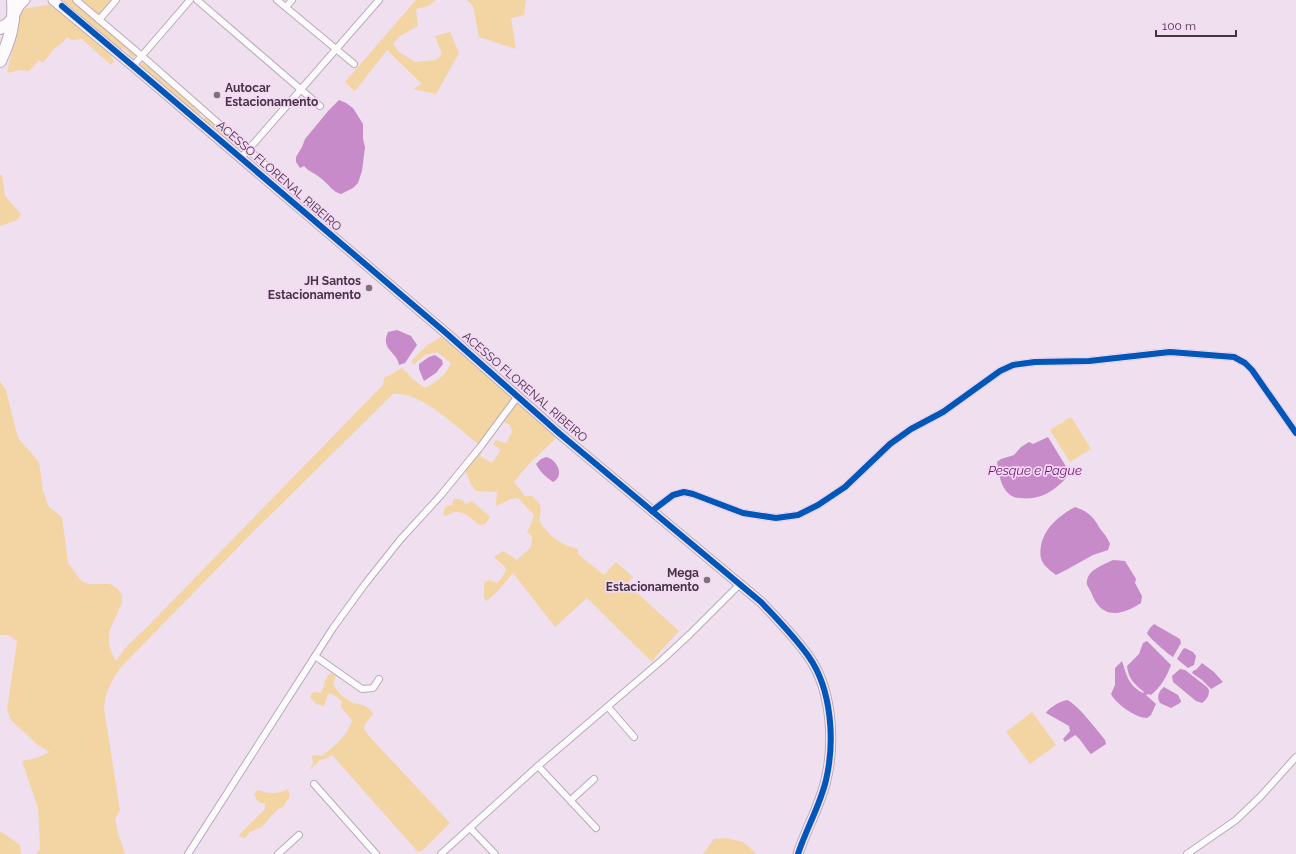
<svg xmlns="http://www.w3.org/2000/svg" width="1296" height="854" font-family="Raleway,sans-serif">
	<rect width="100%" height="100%" fill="#efdfef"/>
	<!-- green -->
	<g fill="#f3d4a3">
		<polygon points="62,0 71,0 136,55 133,58 125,49 117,48"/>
		<polygon points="81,0 113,0 99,17 80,1"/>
		<polygon points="416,0 436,0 428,6 416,9 418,26 400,36 393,44 399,52 415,62 436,60 442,54 435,36 450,32 459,53 436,94 413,89 422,84 387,50 355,91 345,82"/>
		<polygon points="467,0 526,0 524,15 511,18 516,49 479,37 473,6"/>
		<path d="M52,4l52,42 10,15 -3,4 -29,-26 -11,1 -4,-3c-3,6 -9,8 -14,13 -4,5 -6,9 -11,13l-3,-3 -10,11 -9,-1 -13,3 7,-31 2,-24 6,-9z"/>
		<polygon points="143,62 201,113 198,117 139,66"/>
		<polygon points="206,116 244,149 242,152 229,140 223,139 203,120"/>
		<polygon points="0,175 2,175 5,196 21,214 17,220 0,226"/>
		<path d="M445,335l113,101 -30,29 -14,17 11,14h7c10,9 10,11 7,24 8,15 22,25 39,29v5l26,21 12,-13 17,15 -6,7 52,47 -23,25 -4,6 -65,-64 -32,29 -42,-54 -16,19 -10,9 -3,-3v-15l5,-3 8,3 4,-4 5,-8 -1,-4 -11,-10 9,-6 14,9 14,-13 1,-11 -5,-4 4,-8 3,-9 -16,-17 -7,1 -15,7 1,-14 -21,-1 -5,-7 -6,-14 16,-22 1,4 -2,4 12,7 9,-13 -8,-6 3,-4 9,3 2,-1 3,-7 3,-3 -4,-8 -8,-3 -20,25c-22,-16 -59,-55 -88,-52l-142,140 -130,133c-10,15 -16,24 -17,42l16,101 -5,9 3,14 7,21h-89l4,-5 -2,-41 -16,-47 14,-3 14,-6 -11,-6 -28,-26 -4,-10 10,-69 -9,-6h-8v-254l6,9 12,48 21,24 4,29 6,16 13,10 6,46 11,15 4,4 6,2h21l7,4 5,7v8l-11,24 -2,5v13l3,9 4,7 11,-15 22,-21 234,-240 1,-7 18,-10 12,12 11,8c13,-7 20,-12 26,-25l-14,-11 -12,3 -12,10 -1,-5 15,-15z"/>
		<polygon points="1071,417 1091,449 1070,462 1050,430"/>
		<path d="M454,498l8,2 4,4 6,-3 18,16 -5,7 -6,1c-6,-6 -15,-14 -24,-13 -3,0 -7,3 -10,4l-2,-3 3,-7 6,-1z"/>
		<path d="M332,672l4,4 -3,7c3,8 10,15 18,19 9,4 15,0 22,12l-8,10 -1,5 4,6 82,88 -27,27 -5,2 -86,-97 -7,4 -5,1 -10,10 3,-7 -1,-7 4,-1 6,1c13,-11 26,-20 30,-36l-11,-13 1,-6 -10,-7h-4l-4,12 -8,-2 -6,-7 2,-4 4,-1 5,1c6,-10 1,-13 11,-21z"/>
		<polygon points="1032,712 1056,745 1030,764 1006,732"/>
		<path d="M288,789l2,7 -7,11 -5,2 -7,7 -9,11 -12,5 -5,6 -7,-2 27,-27v-6h-5l-3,-3 -3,-6 4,-4c8,4 22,4 30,-1z"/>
		<polygon points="0,831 20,845 21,854 0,854"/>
		<polygon points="727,838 743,842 757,854 703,854 714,839"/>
	</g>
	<!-- water -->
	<g fill="#c88bc9">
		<path d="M339,100l7,3 7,5 10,16v15l2,8 -3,24 -4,12 -5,5 -12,6c-8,-2 -12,-9 -18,-14 -6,-6 -14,-8 -19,-14l-4,2 -4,-6v-5l6,-10 3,-8 24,-29z"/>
		<path d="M397,330l14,6 6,9 -12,18 -6,2c-2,-14 -19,-15 -11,-33z"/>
		<polygon points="435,355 442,360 443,364 436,373 424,381 419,369 419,364 429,357"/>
		<path d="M1048,437l22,36c-12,16 -29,28 -50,25 -4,0 -8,-1 -11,-4 -9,-8 -10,-21 -12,-32l4,-3 13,-4 7,-8 8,-5 4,2z"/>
		<path d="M546,457c11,2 19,19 7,25 -7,-5 -13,-10 -17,-18l5,-5z"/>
		<path d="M1075,507c12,4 19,10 24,20 4,6 8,9 11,17l-2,6 -15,5 -27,15 -10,5c-5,-4 -11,-8 -14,-14 -2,-4 -2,-10 -1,-15 3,-18 19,-31 34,-39z"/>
		<path d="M1113,560l12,1 11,18 -1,4 7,13 -1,7c-22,14 -40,16 -50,-11 -3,-6 -6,-8 -3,-15 3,-8 17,-13 25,-17z"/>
		<path d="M1154,624l26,15 1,4 -8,14c-4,-2 -25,-20 -26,-24l3,-5z"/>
		<path d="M1147,641l24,24c-4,11 -10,22 -20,30l-3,-1 -2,1 10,9 -5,11 -4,3c-11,0 -31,-14 -36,-24l4,-9v-17l7,-7c5,15 6,24 21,32l1,-1c-9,-7 -16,-14 -17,-26l12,-12 4,-11z"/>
		<polygon points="1185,648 1193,652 1196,656 1194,665 1188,668 1177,659 1183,649"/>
		<polygon points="1202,663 1214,672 1223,682 1211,689 1202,680 1192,673 1193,671 1197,669"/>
		<path d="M1180,669l5,1 22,17 2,3c0,6 -2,9 -7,13l-6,-2 -23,-19 -1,-6z"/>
		<path d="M1164,687l14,8 3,6 -1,2 -9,5 -11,-5c-4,-6 -1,-12 4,-16z"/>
		<path d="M1067,700c9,3 31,31 38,40l1,4 -15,10c-6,-6 -9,-14 -16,-19l-10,7 -2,-3 7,-8 -1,-5 -23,-13c3,-5 14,-12 21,-13z"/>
	</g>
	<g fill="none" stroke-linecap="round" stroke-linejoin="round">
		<!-- street casing -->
		<g stroke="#b8acb8" stroke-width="8">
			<g id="street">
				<polyline points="76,0 142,56 268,167"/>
				<polyline points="197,0 320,106"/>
				<polyline points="277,0 354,64"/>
				<polyline points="286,7 292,0"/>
				<polyline points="99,20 116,0"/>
				<polyline points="133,66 190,0"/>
				<polyline points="241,158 379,0"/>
				<polyline points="652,511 673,495 684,492 693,494 743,513 776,518 798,515 818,505 845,487 890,444 911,429 943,412 1000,371 1013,365 1035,362 1089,361 1170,352 1234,357 1245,363 1252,370 1296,433"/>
				<polyline points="315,656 362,689 373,688 379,679"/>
				<polyline points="608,707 634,737"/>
				<polyline points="538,766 596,828"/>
				<polyline points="314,784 376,854"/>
				<polyline points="571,800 594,779"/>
				<polyline points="470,828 495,854"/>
				<polyline points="188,854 333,628 365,584 400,540 441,495 481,446 518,396"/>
				<polyline points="278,854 299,835"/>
				<polyline points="441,854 538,766 662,660 690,634 740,584"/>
				<polyline points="1187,854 1236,820 1261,796 1296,757"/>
			</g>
		</g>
		<!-- secondary casing -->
		<g stroke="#b8acb8" stroke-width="11">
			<g id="secondary">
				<path d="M53,0l80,66 313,267 114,101 201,168c17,18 34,35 48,55 23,33 26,85 17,123 -6,26 -20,49 -28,74"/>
				<polyline points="14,16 20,5 25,0"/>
			</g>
		</g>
		<!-- highway casing -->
		<g stroke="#b8acb8" stroke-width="14">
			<g id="highway">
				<polyline points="0,28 7,25 13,19"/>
				<path d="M0,61c10,-21 15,-38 13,-61"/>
			</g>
		</g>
		<!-- street -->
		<use href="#street" stroke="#fdfafd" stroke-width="6"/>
		<!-- secondary -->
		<use href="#secondary" stroke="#fdfafd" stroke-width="9"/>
		<!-- highway -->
		<use href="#highway" stroke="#fdfafd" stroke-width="12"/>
		<!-- cycleway casing -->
		<g stroke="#f6d8f6" stroke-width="8">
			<g id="cycleway">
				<path d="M62,6l71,60 313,267 114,101 201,168c17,18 34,35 48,55 23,33 26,85 17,123 -6,26 -20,49 -28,74"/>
				<polyline points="652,511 673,495 684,492 693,494 743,513 776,518 798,515 818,505 845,487 890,444 911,429 943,412 1000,371 1013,365 1035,362 1089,361 1170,352 1234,357 1245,363 1252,370 1296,433"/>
			</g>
		</g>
		<!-- cycleway -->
		<use href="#cycleway" stroke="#0057b8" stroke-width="6"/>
	</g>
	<!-- markers -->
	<g fill="#7e717e" stroke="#f6d8f6" stroke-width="1.5">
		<circle cx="217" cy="95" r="4"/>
		<circle cx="369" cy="288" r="4"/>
		<circle cx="707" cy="580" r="4"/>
	</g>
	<g text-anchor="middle" stroke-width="3.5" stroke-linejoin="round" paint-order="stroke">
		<!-- poi labels -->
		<g font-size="12" font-weight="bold" fill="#413641" stroke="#f6d8f6" text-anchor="end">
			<text x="225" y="92" text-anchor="start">Autocar<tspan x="225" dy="14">Estacionamento</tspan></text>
			<text x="361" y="285">JH Santos<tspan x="361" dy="14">Estacionamento</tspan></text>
			<text x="699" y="577">Mega<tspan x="699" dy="14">Estacionamento</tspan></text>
		</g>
		<!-- street labels -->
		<g font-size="12" fill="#413641" stroke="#f6d8f6">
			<text transform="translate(279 176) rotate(41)" y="4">ACESSO FLORENAL RIBEIRO</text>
			<text transform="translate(525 387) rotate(41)" y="4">ACESSO FLORENAL RIBEIRO</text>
		</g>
		<!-- water labels -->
		<g font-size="13" font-style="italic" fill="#631b67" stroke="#f6d8f6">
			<text x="1035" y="475">Pesque e Pague</text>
		</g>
	</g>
	<!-- scale -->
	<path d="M1156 30v6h80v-6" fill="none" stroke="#413641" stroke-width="2"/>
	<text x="1162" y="30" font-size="12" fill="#413641" stroke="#f6d8f6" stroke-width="3" paint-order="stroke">100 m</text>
</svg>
